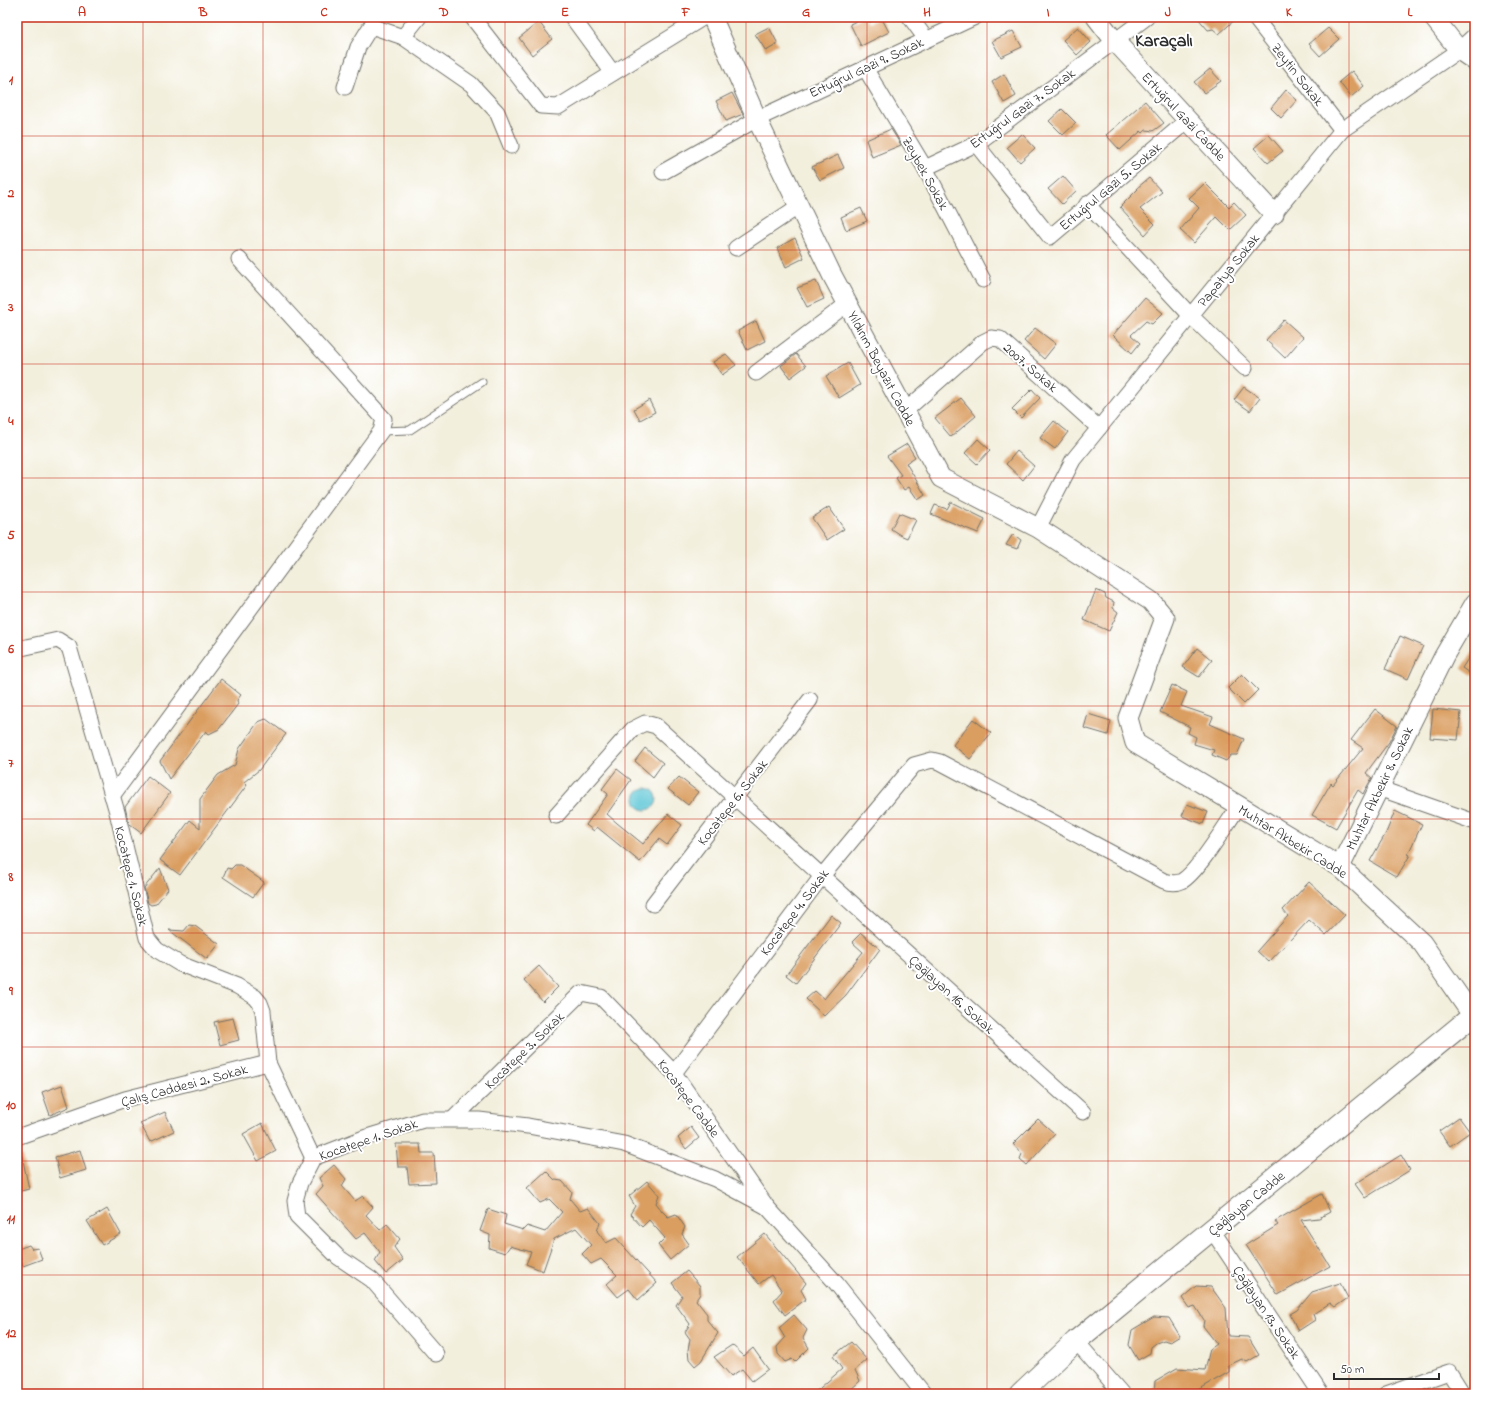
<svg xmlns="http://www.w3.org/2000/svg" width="1492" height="1411" font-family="'Indie Flower',sans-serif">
	<rect width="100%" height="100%" fill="#fff"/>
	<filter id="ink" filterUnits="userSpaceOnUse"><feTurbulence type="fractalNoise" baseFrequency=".025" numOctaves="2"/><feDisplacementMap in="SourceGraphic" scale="8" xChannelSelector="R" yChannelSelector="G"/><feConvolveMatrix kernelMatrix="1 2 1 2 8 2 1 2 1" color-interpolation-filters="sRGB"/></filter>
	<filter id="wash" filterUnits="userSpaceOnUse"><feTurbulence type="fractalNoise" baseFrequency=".012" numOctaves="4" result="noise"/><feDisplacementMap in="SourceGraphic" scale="16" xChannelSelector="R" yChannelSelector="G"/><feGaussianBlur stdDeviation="0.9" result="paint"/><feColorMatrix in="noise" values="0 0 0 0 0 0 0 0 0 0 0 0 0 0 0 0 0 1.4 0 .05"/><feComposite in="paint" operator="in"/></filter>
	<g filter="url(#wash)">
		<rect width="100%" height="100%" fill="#f3efdd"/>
		<!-- water -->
		<circle fill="#5bc6d6" stroke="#437880" cx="646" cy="799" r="11"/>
		<g id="blocks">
			<!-- building -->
			<g fill="#da9e61">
				<polygon points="865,17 870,22 881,17 889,32 861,46 850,24"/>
				<polygon points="1197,17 1238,17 1219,34 1213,29 1208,30"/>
				<polygon points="539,22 552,39 532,55 519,38"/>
				<polygon points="769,27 778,44 766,51 755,34"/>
				<polygon points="1078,27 1091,42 1077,55 1063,40"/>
				<polygon points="1328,28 1339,39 1320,56 1309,44"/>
				<polygon points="1013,31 1022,47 1001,57 992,41"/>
				<polygon points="1210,69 1221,81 1204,93 1194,82"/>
				<polygon points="1352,71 1364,86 1351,97 1339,82"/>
				<polygon points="1004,74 1016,96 1004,103 992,82"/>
				<polygon points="1286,90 1297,100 1281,118 1271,108"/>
				<polygon points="732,93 743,114 726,121 716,101"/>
				<polygon points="1145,101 1164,123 1153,131 1146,130 1143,133 1141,131 1120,150 1106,135"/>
				<polygon points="1062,109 1076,123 1063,135 1049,121"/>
				<polygon points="891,129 901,145 872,157 866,140"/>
				<polygon points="1022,134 1035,148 1020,162 1007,147"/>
				<polygon points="1269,135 1283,151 1268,163 1254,148"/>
				<polygon points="838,155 844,168 820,180 812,167"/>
				<polygon points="1063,176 1076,191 1062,204 1048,189"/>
				<polygon points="1149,178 1162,192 1140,209 1155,224 1145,235 1120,207 1138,189 1137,188"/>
				<polygon points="1205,183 1229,207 1234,202 1246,215 1230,230 1217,217 1194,243 1180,230 1199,208 1189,198"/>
				<polygon points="861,208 867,221 846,230 841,217"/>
				<polygon points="795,238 804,258 786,267 777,248"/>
				<polygon points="816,281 824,299 807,307 797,288"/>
				<polygon points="1145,298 1163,313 1152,324 1146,321 1131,335 1140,343 1132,353 1113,335"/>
				<polygon points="1284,320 1303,337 1285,358 1266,340"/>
				<polygon points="756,321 765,341 747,350 738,331"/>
				<polygon points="1035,328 1056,344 1044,359 1024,341"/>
				<polygon points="726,354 736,365 722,375 713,362"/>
				<polygon points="796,354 806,366 790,378 781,366"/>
				<polygon points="848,363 860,385 839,398 826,376"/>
				<polygon points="1244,387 1260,398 1250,411 1234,400"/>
				<polygon points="1032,389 1040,398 1021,418 1012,409"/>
				<polygon points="961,398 976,416 951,437 935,418"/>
				<polygon points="649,400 655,412 640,420 634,409"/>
				<polygon points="1054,421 1068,432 1055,449 1040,438"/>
				<polygon points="978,439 990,450 977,464 965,453"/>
				<polygon points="907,444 915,457 906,463 925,495 918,500 909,487 904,490 896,478 901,475 887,456"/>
				<polygon points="1017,451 1034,466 1023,480 1006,464"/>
				<polygon points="951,502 985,519 978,533 931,514 935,505 947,509"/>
				<polygon points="829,507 844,529 827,540 812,518"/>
				<polygon points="899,513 916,520 907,538 900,535 891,529"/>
				<polygon points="1013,534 1021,540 1017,549 1006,545"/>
				<polygon points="1096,590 1105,594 1106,598 1114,602 1113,608 1118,612 1109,631 1084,620"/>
				<polygon points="1400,636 1423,646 1408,679 1385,669"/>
				<polygon points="1197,648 1212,660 1199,677 1183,667"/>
				<polygon points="1475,648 1475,677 1462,668"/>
				<polygon points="1242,674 1258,690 1244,704 1228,688"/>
				<polygon points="221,679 241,695 237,700 238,704 219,729 209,734 206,731 169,779 160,761"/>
				<polygon points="1172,685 1187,692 1181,706 1213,717 1210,724 1244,739 1237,755 1231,755 1226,761 1212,755 1214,750 1194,744 1196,737 1188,733 1190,727 1160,712"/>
				<polygon points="1375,709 1397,726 1389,742 1366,773 1372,778 1365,790 1363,794 1358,790 1336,828 1312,815 1331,783 1333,785 1363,748 1351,740"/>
				<polygon points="1433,709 1461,712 1458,740 1430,738"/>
				<polygon points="1088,714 1111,721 1108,735 1084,728"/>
				<polygon points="266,719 286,734 259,770 244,782 247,785 180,875 160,860 190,820 200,828 200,799 218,775 235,765 239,749 258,722"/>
				<polygon points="973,719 991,733 970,759 953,745"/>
				<polygon points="645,748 663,763 653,777 635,761"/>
				<polygon points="617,769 631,780 607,814 617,823 643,844 668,814 682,825 667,845 659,839 640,862 597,827 594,831 586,825 608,794 602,789"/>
				<polygon points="148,776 170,793 141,833 129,824 125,807"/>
				<polygon points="679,777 698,792 688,805 668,789"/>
				<polygon points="1187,804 1208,812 1203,824 1182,816"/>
				<polygon points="1395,811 1422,824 1408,854 1410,855 1397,877 1370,861 1386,833"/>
				<polygon points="235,865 240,865 264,882 253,897 223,877 227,868 231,869"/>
				<polygon points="160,868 168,889 156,904 151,905 148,903 144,888"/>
				<polygon points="1309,882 1345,915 1326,935 1309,920 1269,962 1257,951 1288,916 1283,910"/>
				<polygon points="831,915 841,923 796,983 786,975"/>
				<polygon points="189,925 195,926 219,944 207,959 169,930 184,931"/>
				<polygon points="861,933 880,949 846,995 824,1016 806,999 815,991 824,999 863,952 852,942"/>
				<polygon points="539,966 558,987 543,1002 524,980"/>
				<polygon points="233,1018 239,1040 220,1045 214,1022"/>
				<polygon points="62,1085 69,1107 50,1115 42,1092"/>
				<polygon points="165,1112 174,1131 150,1142 140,1123"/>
				<polygon points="1459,1117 1470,1132 1450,1146 1439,1131"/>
				<polygon points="1038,1119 1055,1134 1027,1165 1020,1159 1022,1154 1013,1144"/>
				<polygon points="262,1123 276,1151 258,1161 243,1134"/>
				<polygon points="691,1127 699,1138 686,1149 678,1138"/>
				<polygon points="396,1144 420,1144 421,1153 434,1153 436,1183 409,1184 407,1167 398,1167"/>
				<polygon points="80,1150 86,1170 60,1178 55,1157"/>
				<polygon points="1401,1155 1410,1170 1365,1198 1355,1184"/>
				<polygon points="22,1156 29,1189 17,1192 17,1157"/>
				<polygon points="334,1165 346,1179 342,1186 355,1201 363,1196 373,1207 366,1215 380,1230 387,1224 400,1239 394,1247 403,1260 386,1274 375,1261 380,1252 365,1233 356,1239 316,1194 323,1186 319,1178"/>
				<polygon points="546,1171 555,1180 562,1181 572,1192 570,1199 580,1211 588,1208 600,1223 597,1231 606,1243 616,1238 657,1283 638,1300 629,1289 618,1297 607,1284 617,1275 601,1259 591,1264 582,1254 591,1245 576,1228 554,1239 543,1271 526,1264 531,1252 510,1246 505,1253 489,1248 490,1235 480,1231 488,1209 506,1215 504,1224 523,1230 527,1226 545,1232 562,1212 549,1199 540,1203 527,1188"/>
				<polygon points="647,1181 659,1195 656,1203 662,1211 668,1217 676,1214 685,1227 682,1234 689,1244 670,1260 658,1245 665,1238 649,1220 642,1227 630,1214 635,1206 629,1196"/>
				<polygon points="1322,1194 1330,1212 1319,1218 1301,1220 1330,1266 1278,1295 1246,1245 1278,1225 1275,1221"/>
				<polygon points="107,1209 121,1234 102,1245 87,1221"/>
				<polygon points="765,1234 806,1283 801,1290 806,1299 785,1315 774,1300 782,1291 771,1275 759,1284 737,1257"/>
				<polygon points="29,1245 32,1249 38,1248 42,1259 23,1266 18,1249"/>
				<polygon points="687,1271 700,1286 700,1294 696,1300 707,1314 707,1320 718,1333 701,1361 695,1366 689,1359 688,1350 690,1339 685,1332 690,1324 676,1305 682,1296 672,1283"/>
				<polygon points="1340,1283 1348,1298 1335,1307 1330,1303 1313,1314 1315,1320 1298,1331 1290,1314 1297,1310 1312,1292"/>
				<polygon points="1196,1286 1211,1287 1226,1308 1228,1336 1248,1337 1259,1355 1247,1362 1242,1359 1229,1365 1229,1372 1193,1393 1188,1391 1181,1394 1154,1394 1155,1381 1177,1368 1205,1370 1210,1349 1217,1344 1203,1326 1204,1320 1195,1306 1189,1308 1182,1298"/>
				<polygon points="794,1315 807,1330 803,1338 809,1348 795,1362 792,1359 785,1362 778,1354 777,1347 785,1338 779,1328"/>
				<polygon points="1154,1317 1169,1318 1180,1336 1170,1342 1164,1340 1156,1343 1151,1347 1150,1353 1138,1360 1129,1345 1132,1330"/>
				<polygon points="851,1342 867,1360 855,1370 860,1381 846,1394 813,1394 842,1369 833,1356"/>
				<polygon points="732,1345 744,1356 753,1348 768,1369 752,1381 742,1369 731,1376 714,1357"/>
			</g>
		</g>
	</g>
	<g filter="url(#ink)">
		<use href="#blocks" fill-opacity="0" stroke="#717069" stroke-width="1"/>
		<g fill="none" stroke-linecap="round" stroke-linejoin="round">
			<!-- service casing -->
			<g stroke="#717069" stroke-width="9">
				<polyline id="service" points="381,431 410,430 482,382"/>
			</g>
			<!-- minor casing -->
			<g stroke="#717069" stroke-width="17">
				<g id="minor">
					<polyline points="472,17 541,106 558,107 704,17"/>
					<polyline points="572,17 613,73"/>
					<polyline points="910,17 926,39"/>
					<polyline points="1254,17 1342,130"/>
					<polyline points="403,37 419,17"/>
					<polyline points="865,68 925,168 983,280"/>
					<polyline points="345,87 358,47 371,26 403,37 471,84 497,112 511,146"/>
					<polyline points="976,144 1050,237 1188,120"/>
					<polyline points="925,168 976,144 1147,17"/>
					<polyline points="663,172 757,119 975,17"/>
					<polyline points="1087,204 1191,316 1245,368"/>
					<polyline points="736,248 799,206"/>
					<polyline points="756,373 847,304"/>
					<polyline points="905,411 983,342 991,338 1000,339 1099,428"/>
					<polyline points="1038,528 1073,460 1342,130 1459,50 1475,35"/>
					<polyline points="17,649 58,640 69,647 117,812 147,938 157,950 180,964 237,986 255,997 260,1003 263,1011 268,1063 313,1158 364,1138 423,1120 479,1120 528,1126 624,1144 715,1179 767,1207"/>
					<polyline points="1378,788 1475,822"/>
					<polyline points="112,796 381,431 384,419 239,259"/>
					<polyline points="556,816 633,729 645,723 656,726 1083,1112"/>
					<polyline points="653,904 810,700"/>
					<path d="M674,1073l148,-197 92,-111 18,-5 8,2 224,119c6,2 12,3 18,0 16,-9 45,-58 57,-75"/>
					<polyline points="453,1119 581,993 601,997 674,1073 767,1207 836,1283 924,1394"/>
					<polyline points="17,1137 125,1099 268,1063"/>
					<polyline points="313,1158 300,1183 295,1201 297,1216 338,1257 372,1280 436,1354"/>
					<polyline points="1212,1230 1321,1394"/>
					<polyline points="1076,1341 1122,1394"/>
					<polyline points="1386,1394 1449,1372 1463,1394"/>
				</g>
			</g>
			<!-- tertiary casing -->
			<g stroke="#717069" stroke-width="21">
				<g id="tertiary">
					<polyline points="712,17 757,119 832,275 941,478 1038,528 1151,601 1165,618 1128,718 1135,743 1340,867 1422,943 1475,1019"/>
					<polyline points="1096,17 1114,40 1274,214"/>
					<polyline points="1433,17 1459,50 1475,61"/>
					<polyline points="1340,867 1444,656 1475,603"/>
				</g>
			</g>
			<!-- secondary casing -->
			<g stroke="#717069" stroke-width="23">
				<polyline id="secondary" points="1020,1394 1076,1341 1475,1014"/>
			</g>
			<!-- service -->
			<use href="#service" stroke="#fff" stroke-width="7"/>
			<!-- minor -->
			<use href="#minor" stroke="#fff" stroke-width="15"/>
			<!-- tertiary -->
			<use href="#tertiary" stroke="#fff" stroke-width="19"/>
			<!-- secondary -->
			<use href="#secondary" stroke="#fff" stroke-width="21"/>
		</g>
	</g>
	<!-- grid -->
	<path fill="none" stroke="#c8321e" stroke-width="1" stroke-opacity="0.55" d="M143,17v1377M263,17v1377M384,17v1377M505,17v1377M625,17v1377M746,17v1377M867,17v1377M987,17v1377M1108,17v1377M1229,17v1377M1349,17v1377M17,136h1458M17,250h1458M17,364h1458M17,478h1458M17,592h1458M17,706h1458M17,819h1458M17,933h1458M17,1047h1458M17,1161h1458M17,1275h1458"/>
	<g text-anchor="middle" stroke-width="4" stroke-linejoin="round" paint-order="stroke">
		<!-- street labels -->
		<g font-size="14" fill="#2b2b2b" stroke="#fff">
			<text transform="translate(866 67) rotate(-25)" y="5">Ertuğrul Gazi 9. Sokak</text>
			<text transform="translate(1298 74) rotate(52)" y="5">Zeytin Sokak</text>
			<text transform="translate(1022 108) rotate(-36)" y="5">Ertuğrul Gazi 7. Sokak</text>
			<text transform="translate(1184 116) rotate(47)" y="5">Ertuğrul Gazi Cadde</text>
			<text transform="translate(926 173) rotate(61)" y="5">Zeybek Sokak</text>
			<text transform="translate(1110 186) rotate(-40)" y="5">Ertuğrul Gazi 5. Sokak</text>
			<text transform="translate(1228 270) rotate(-51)" y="5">Papatya Sokak</text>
			<text transform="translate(1031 367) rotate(41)" y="5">2007. Sokak</text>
			<text transform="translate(882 368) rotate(62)" y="5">Yıldırım Beyazıt Cadde</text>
			<text transform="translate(1379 788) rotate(-64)" y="5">Muhtar Akbekir 8. Sokak</text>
			<text transform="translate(732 802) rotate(-52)" y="5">Kocatepe 6. Sokak</text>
			<text transform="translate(1293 841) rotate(32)" y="5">Muhtar Akbekir Cadde</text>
			<text transform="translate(132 876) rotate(76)" y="5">Kocatepe 1. Sokak</text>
			<text transform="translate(794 912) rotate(-53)" y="5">Kocatepe 4. Sokak</text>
			<text transform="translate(952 994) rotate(42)" y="5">Çağlayan 16. Sokak</text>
			<text transform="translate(524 1050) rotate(-44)" y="5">Kocatepe 3. Sokak</text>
			<text transform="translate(184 1085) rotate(-15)" y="5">Çalış Caddesi 2. Sokak</text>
			<text transform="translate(689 1098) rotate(53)" y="5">Kocatepe Cadde</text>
			<text transform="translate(368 1139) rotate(-19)" y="5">Kocatepe 1. Sokak</text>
			<text transform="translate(1246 1203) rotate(-39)" y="5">Çağlayan Cadde</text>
			<text transform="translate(1267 1312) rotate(56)" y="5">Çağlayan 13. Sokak</text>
		</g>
		<!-- district labels -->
		<g font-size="18" font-weight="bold" fill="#2b2b2b" stroke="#fff">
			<text x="1164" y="46">Karaçalı</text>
		</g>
	</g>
	<!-- margin -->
	<rect width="1492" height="1411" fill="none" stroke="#fff" stroke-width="44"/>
	<!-- scale -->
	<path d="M1334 1373v6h105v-6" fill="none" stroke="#2b2b2b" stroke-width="2"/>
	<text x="1340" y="1373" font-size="12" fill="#2b2b2b" stroke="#ffffff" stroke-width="3" paint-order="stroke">50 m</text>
	<rect x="22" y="22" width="1448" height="1367" fill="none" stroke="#c8321e" stroke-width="1.5"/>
	<g font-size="13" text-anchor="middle" font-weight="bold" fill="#c8321e">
		<text x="82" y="16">A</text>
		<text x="203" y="16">B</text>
		<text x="324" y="16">C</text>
		<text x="444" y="16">D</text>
		<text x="565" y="16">E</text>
		<text x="686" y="16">F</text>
		<text x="806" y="16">G</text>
		<text x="927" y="16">H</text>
		<text x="1048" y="16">I</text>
		<text x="1168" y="16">J</text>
		<text x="1289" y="16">K</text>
		<text x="1410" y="16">L</text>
		<text x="11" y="84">1</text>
		<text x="11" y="197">2</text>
		<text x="11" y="311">3</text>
		<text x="11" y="425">4</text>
		<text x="11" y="539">5</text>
		<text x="11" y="653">6</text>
		<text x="11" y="767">7</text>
		<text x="11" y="881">8</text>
		<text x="11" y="995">9</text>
		<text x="11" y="1109">10</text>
		<text x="11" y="1223">11</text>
		<text x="11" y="1337">12</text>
	</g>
</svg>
